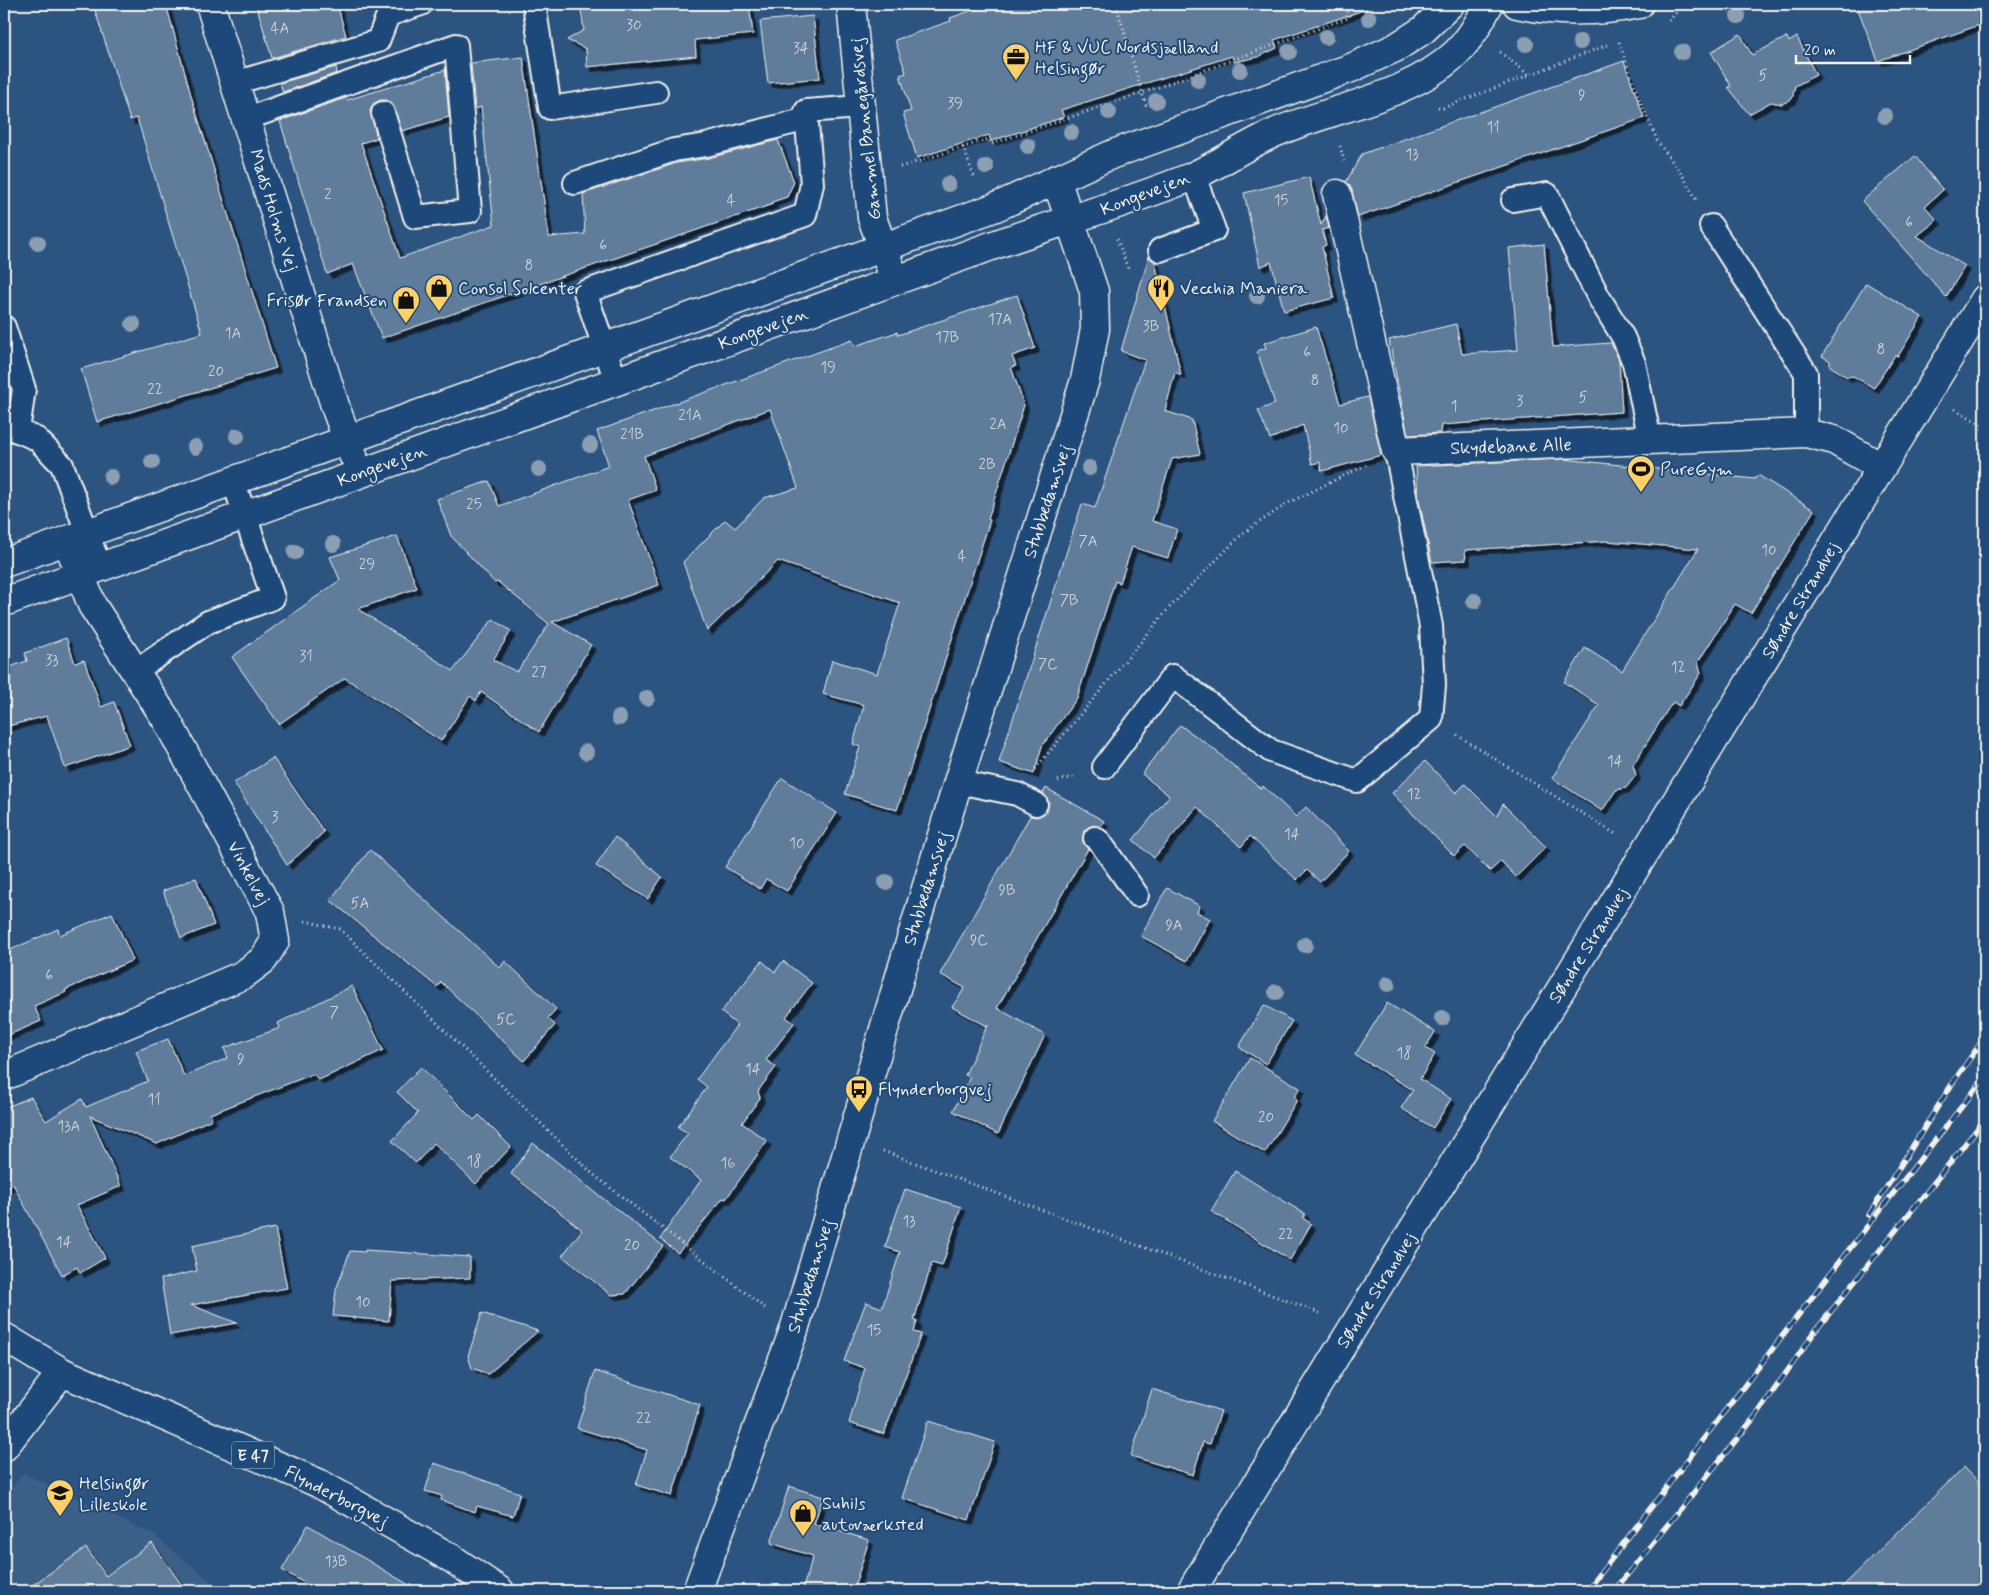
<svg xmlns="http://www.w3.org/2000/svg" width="1989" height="1595" font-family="Mynerve,sans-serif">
	<defs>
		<filter id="shadow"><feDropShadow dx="4.5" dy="4.5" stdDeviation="0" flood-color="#0009"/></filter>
	</defs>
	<rect width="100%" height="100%" fill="#2c5481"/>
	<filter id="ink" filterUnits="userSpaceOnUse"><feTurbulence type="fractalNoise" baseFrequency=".02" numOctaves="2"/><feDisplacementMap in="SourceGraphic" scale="10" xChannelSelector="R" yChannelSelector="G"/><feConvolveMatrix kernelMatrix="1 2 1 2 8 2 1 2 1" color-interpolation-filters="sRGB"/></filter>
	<g filter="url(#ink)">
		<!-- built -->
		<polygon fill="#3b6088" points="23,1473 152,1534 223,1591 4,1591 4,1499"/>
		<!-- building -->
		<g fill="#5e7b9a" stroke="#f4f1e8" filter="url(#shadow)">
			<polygon points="93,4 166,4 192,99 276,368 97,422 81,369 202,333 137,118 130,120"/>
			<polygon points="256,4 337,4 346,36 272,58"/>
			<polygon points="580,4 749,4 753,34 695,40 696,56 587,67 586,49 567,40 584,30"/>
			<polygon points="990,4 1366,4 1367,9 1274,40 1277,48 1258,57 1234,62 1232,56 1061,110 1064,117 991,141 989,135 917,158 903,113 911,111 900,75 906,73 895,40 951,21 950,18"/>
			<polygon points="1856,4 1985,4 1985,23 1878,61"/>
			<polygon points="813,16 820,78 768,83 760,21"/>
			<polygon points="1740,34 1752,55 1787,37 1789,42 1797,37 1816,75 1795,86 1792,99 1782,104 1771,102 1749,114 1728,87 1731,86 1711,52"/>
			<polygon points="523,57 549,237 585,234 583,194 677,163 709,158 778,140 794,182 787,197 772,202 773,204 382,338 353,264 327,274 280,121 346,98 347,100 445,70 449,117 402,131 392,104 386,100 380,100 373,104 370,111 377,138 361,143 400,258 494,225 481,107 475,109 471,63"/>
			<polygon points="1624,61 1644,118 1358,217 1352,190 1346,182 1362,154"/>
			<polygon points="336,67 337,73 283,92 280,83"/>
			<polygon points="1915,156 1943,190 1925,206 1937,220 1917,236 1965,266 1946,297 1862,201"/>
			<polygon points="1309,177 1321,225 1326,216 1329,228 1322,230 1326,245 1322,247 1334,298 1284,311 1271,262 1260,267 1244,193"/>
			<polygon points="1544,244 1553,347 1611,343 1619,360 1622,412 1441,425 1440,433 1408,435 1389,340 1456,324 1462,354 1518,350 1509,248"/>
			<polygon points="1149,256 1155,262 1181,375 1175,372 1165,411 1192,420 1200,454 1172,459 1152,521 1177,529 1168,558 1132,547 1120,583 1115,581 1077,698 1042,746 1034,774 999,762 1082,504 1095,508 1145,360 1121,351"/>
			<polygon points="1866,283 1922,317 1898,356 1895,355 1874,388 1853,376 1847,377 1830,366 1830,361 1822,356"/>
			<polygon points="1017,295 1035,348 1012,356 1016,366 1011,367 1024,405 988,519 990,520 897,810 845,794 860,747 853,744 864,705 823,694 832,660 877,674 900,603 778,561 707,631 683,562 725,520 735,528 764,498 798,488 770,409 644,456 656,490 628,500 659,585 552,622 591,645 539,732 481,692 476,701 470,696 441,741 345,678 279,724 232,657 340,580 330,557 397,536 417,588 358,609 453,671 493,619 511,631 493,660 517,672 549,624 498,582 495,583 451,536 437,499 489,481 499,506 609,466 597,431 852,340 855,346 897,332 898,335"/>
			<polygon points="1316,327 1340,404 1368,397 1381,455 1322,471 1320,462 1312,464 1303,425 1270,439 1258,410 1275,404 1257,351 1266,348 1264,343"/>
			<polygon points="1563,459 1755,479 1758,475 1814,510 1751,613 1735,604 1698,662 1701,673 1679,706 1673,702 1668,709 1633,765 1636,775 1626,788 1616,790 1602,811 1552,778 1599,705 1564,682 1585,648 1622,671 1698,549 1607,541 1465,550 1466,560 1432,562 1418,495 1416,466"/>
			<polygon points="66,638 75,663 84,660 101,707 114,702 130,745 65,768 47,716 4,727 4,669 27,661 25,653"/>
			<polygon points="1180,725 1210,746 1261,789 1263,786 1296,817 1306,807 1349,851 1320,882 1307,870 1297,880 1250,836 1241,847 1197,807 1154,858 1133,840 1169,796 1142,774"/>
			<polygon points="273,758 324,832 287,865 234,783"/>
			<polygon points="1425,761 1456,793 1465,784 1497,816 1503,804 1546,847 1516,877 1501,861 1490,871 1465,846 1454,856 1392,793"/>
			<polygon points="782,778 837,813 787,891 766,879 760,889 725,867"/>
			<polygon points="1046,788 1104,821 1101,827 1091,826 1084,830 1083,842 1088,849 997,1008 1045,1035 998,1134 953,1111 970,1077 965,1075 988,1024 987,1026 952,1007 965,988 940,974 1030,816 1037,817 1047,811 1049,803 1043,793"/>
			<polygon points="615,837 662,877 648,899 596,866"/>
			<polygon points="370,850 500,968 505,961 556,1009 548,1018 555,1025 524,1061 441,982 437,987 330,900"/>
			<polygon points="196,878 214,925 181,938 163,891"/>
			<polygon points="1167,888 1200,906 1197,912 1210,919 1187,961 1141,936"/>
			<polygon points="112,913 133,960 65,990 66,992 34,1006 41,1021 4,1037 4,936 10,950 58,929 60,935"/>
			<polygon points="762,961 775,972 783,961 812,983 786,1017 794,1023 766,1060 776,1067 758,1091 760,1098 742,1123 767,1141 726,1199 723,1198 678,1253 660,1239 701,1180 670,1157 688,1133 678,1127 707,1087 697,1079 737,1025 721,1012"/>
			<polygon points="352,986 383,1050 319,1080 313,1074 210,1114 212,1119 157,1144 90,1116 121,1186 77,1205 105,1258 80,1273 77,1267 62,1275 13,1184 4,1189 4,1108 31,1097 46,1121 82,1099 86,1107 148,1081 136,1051 168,1039 184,1076 228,1058 224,1048 280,1028 278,1023"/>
			<polygon points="1387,1003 1435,1032 1425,1048 1435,1054 1420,1079 1451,1099 1433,1128 1401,1108 1413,1090 1355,1055"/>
			<polygon points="1264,1005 1292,1021 1266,1064 1239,1047"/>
			<polygon points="1250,1058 1300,1088 1294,1098 1297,1100 1265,1153 1212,1121"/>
			<polygon points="421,1067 474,1120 479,1115 511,1147 476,1184 434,1143 416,1163 392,1141 418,1113 397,1092"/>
			<polygon points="533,1143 663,1246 625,1294 611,1295 562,1256 582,1230 511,1174"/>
			<polygon points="1235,1171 1305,1214 1303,1218 1311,1224 1290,1260 1211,1211"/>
			<polygon points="905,1189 961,1207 942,1266 932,1263 914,1320 917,1321 914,1332 921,1334 884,1434 849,1423 865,1368 844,1361 866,1302 882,1308 900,1252 885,1247"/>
			<polygon points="275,1228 287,1288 191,1305 237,1323 170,1335 161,1279 197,1271 192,1246"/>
			<polygon points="365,1250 470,1257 470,1278 392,1281 389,1321 333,1316 336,1290 350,1251 365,1252"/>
			<polygon points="482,1313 538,1331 488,1374 472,1368 468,1356"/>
			<polygon points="595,1371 700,1405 672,1496 636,1485 647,1450 577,1428"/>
			<polygon points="1152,1389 1221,1411 1210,1444 1203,1442 1193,1475 1131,1456"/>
			<polygon points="928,1421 995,1442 969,1520 902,1498"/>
			<polygon points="434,1463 520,1493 513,1516 477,1506 475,1512 441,1500 442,1496 425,1491"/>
			<polygon points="1964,1467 1985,1489 1985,1591 1838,1591"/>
			<polygon points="789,1486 823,1497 814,1524 869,1540 853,1591 802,1591 813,1556 771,1543"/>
			<polygon points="308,1525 419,1591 318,1591 282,1570"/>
			<polygon points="152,1543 186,1591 24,1591 86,1548 106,1576"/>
		</g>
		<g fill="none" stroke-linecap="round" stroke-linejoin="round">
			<!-- service casing -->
			<g stroke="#f4f1e8" stroke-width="26">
				<g id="service">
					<polyline points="534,4 550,108 656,92"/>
					<polyline points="234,83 378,41 388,15 421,4"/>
					<polyline points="246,119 456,45 470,211 415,217 383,113"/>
					<polyline points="575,183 674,150 706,145 807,119"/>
					<polyline points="1513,200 1547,194 1598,296 1623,337 1634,363 1650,440"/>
					<polyline points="1711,226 1806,373 1806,433"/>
					<polyline points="1160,250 1214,230 1194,176"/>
					<polyline points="4,327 24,389 18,431"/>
					<polyline points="616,381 585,292 805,215 812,184 806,111 861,107"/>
					<polyline points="4,428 18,431 37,439 62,465 100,567"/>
					<polyline points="134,672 208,622 273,598 233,480"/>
					<polyline points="1104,767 1173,676 1271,751 1357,781 1431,719 1434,685 1431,626 1396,451"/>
					<polyline points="958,782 1017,794 1036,804"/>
					<polyline points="1095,838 1100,842 1137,895"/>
				</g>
			</g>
			<!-- minor casing -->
			<g stroke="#f4f1e8" stroke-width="31">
				<g id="minor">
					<polyline points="851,4 872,218 895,280"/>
					<polyline points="1337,194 1396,451 1806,433 1834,440 1881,467"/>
					<polyline points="4,1076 243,975 263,960 275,941 270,912 166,719 92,605 67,540"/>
					<polyline points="4,1447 62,1372"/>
					<polyline points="1191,1591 1985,299"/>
				</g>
			</g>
			<!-- tertiary casing -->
			<g stroke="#f4f1e8" stroke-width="31">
				<g id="tertiary">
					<polyline points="210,4 336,409 353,455"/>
					<polyline points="4,563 996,207 1113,154 1351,68 1395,48 1423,30 1450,4"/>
					<path d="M4,602l990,-357c66,-23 133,-42 197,-68 28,-12 53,-31 81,-43 58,-26 136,-36 183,-80 15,-14 25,-33 34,-50"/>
					<polyline points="697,1591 794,1330 958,782 1085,380 1095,329 1094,291 1056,179"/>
				</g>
			</g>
			<!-- secondary casing -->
			<g stroke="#f4f1e8" stroke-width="31">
				<path id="secondary" d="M1517,4c38,9 83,8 122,0"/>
			</g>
			<!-- primary casing -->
			<g stroke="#f4f1e8" stroke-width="31">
				<polyline id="primary" points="4,1337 62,1372 318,1483 451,1558 500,1591"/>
			</g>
			<!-- path -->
			<g stroke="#f4f1e8" stroke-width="3" stroke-dasharray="1 4" stroke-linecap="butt">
				<polyline points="1116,4 1146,106"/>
				<polyline points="1669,21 1683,4"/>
				<polyline points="1619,42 1640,101 1658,142 1683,176 1696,199"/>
				<polyline points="1500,52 1529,75"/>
				<polyline points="1438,107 1443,108 1607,45"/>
				<polyline points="1340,146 1344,161"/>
				<polyline points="963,147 975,179"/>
				<polyline points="900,167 989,139 991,144 1142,93 1350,17 1346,7 1349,4"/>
				<polyline points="1117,239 1128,269"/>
				<polyline points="1955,409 1982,425 1985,438"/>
				<polyline points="1457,735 1617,835"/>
				<polyline points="1035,769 1170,607 1243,533 1288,503 1366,465"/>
				<polyline points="1058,781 1076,776"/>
				<polyline points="305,921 340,929 594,1175 765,1308"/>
				<polyline points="883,1151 1323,1314"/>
			</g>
			<!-- service -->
			<use href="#service" stroke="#1f4a7a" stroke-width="22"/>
			<!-- minor -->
			<use href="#minor" stroke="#1f4a7a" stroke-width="28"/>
			<!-- tertiary -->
			<use href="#tertiary" stroke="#1f4a7a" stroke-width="28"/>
			<!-- secondary -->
			<use href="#secondary" stroke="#1f4a7a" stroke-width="28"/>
			<!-- primary -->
			<use href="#primary" stroke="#1f4a7a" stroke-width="28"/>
			<!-- rail casing -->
			<g stroke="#f4f1e8" stroke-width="5.5">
				<g id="rail">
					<polyline points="1869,1215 1954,1081 1985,1037"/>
					<polyline points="1587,1591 1836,1266 1985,1077"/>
					<polyline points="1614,1591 1758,1413 1816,1330 1985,1119"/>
				</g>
			</g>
			<!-- rail -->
			<use href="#rail" stroke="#1f4a7a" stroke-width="4" stroke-dasharray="11" stroke-linecap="butt"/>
		</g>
		<!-- trees -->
		<g fill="#8c9fb2">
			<circle cx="1738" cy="16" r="8"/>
			<circle cx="1369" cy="18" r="8"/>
			<circle cx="1326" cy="37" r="8"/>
			<circle cx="1580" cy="42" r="8"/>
			<circle cx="1526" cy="44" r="8"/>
			<circle cx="1289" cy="52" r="8"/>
			<circle cx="1682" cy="52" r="8"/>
			<circle cx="1240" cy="70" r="8"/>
			<circle cx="1198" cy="80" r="8"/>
			<circle cx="1156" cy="101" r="8"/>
			<circle cx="1109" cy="112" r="8"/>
			<circle cx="1885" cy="116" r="8"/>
			<circle cx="1071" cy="132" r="8"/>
			<circle cx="1028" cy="146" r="8"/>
			<circle cx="986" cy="167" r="8"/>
			<circle cx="948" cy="184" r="8"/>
			<circle cx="38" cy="243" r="8"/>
			<circle cx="1257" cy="296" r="8"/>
			<circle cx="133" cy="324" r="8"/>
			<circle cx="237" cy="436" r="8"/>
			<circle cx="590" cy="445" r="8"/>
			<circle cx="195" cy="447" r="8"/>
			<circle cx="152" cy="462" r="8"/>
			<circle cx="1089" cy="468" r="8"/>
			<circle cx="539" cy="469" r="8"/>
			<circle cx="111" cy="477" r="8"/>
			<circle cx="333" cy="544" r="8"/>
			<circle cx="295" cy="552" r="8"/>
			<circle cx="1474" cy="601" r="8"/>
			<circle cx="647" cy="698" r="8"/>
			<circle cx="619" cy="718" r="8"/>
			<circle cx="586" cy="752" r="8"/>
			<circle cx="886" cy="882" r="8"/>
			<circle cx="1305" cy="945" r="8"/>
			<circle cx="1388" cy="984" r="8"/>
			<circle cx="1276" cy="992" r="8"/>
			<circle cx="1442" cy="1018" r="8"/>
		</g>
	</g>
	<!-- icons -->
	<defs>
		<g id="office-pin" transform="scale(1.4375)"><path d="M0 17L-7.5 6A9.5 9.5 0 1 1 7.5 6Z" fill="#ffd166" stroke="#1f4a7a"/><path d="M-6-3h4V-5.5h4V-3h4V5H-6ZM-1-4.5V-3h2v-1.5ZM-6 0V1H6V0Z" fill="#111"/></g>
		<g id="shop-pin" transform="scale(1.4375)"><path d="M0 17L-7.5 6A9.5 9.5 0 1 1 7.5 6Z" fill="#ffd166" stroke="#1f4a7a"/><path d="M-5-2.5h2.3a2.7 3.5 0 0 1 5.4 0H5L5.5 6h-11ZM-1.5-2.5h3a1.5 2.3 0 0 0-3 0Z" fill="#111"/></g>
		<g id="restaurant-pin" transform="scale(1.4375)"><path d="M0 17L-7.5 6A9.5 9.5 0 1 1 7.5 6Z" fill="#ffd166" stroke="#1f4a7a"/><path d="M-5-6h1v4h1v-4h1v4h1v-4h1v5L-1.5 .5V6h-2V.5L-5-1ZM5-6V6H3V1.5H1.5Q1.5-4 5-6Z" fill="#111"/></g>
		<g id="stadium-pin" transform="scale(1.4375)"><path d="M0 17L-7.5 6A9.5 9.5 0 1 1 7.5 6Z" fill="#ffd166" stroke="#1f4a7a"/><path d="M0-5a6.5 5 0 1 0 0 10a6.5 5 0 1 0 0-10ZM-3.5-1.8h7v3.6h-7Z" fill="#111"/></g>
		<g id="bus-pin" transform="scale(1.4375)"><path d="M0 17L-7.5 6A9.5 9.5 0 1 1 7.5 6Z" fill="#ffd166" stroke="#1f4a7a"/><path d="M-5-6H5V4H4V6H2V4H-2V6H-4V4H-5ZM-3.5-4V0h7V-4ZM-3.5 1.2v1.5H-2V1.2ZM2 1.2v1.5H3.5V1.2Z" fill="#111"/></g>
		<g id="school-pin" transform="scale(1.4375)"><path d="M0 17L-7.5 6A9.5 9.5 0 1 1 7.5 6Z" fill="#ffd166" stroke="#1f4a7a"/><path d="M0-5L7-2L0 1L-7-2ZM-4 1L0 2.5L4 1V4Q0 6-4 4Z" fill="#111"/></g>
	</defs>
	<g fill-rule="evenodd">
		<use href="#office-pin" x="1016" y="57"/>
		<use href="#shop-pin" x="439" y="288"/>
		<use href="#restaurant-pin" x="1161" y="288"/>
		<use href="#shop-pin" x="406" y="300"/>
		<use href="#stadium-pin" x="1641" y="469"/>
		<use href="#bus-pin" x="859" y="1089"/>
		<use href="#school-pin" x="60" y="1493"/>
		<use href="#shop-pin" x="803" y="1513"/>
	</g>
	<g text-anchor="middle" stroke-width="4" stroke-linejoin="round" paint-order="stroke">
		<!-- number labels -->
		<g font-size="15" fill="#ced4d4">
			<text x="634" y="30">30</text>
			<text x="280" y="33">4A</text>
			<text x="801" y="53">34</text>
			<text x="1763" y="80">5</text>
			<text x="1582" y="100">9</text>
			<text x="955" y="108">39</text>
			<text x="1493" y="132">11</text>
			<text x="1412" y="159">13</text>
			<text x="328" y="199">2</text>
			<text x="731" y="205">4</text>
			<text x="1281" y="205">15</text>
			<text x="1909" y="227">6</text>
			<text x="603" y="250">6</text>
			<text x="529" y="270">8</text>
			<text x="1000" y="324">17A</text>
			<text x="1151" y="331">3B</text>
			<text x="233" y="338">1A</text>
			<text x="947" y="342">17B</text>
			<text x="1881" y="354">8</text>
			<text x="1307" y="357">6</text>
			<text x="828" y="372">19</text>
			<text x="216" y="376">20</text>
			<text x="1315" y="385">8</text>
			<text x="155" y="394">22</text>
			<text x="1583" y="402">5</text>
			<text x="1520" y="406">3</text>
			<text x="1454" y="411">1</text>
			<text x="690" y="420">21A</text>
			<text x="998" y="429">2A</text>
			<text x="1341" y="433">10</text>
			<text x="632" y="439">21B</text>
			<text x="987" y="469">2B</text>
			<text x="474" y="509">25</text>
			<text x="1088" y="546">7A</text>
			<text x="1769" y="555">10</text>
			<text x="962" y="561">4</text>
			<text x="367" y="569">29</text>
			<text x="1069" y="605">7B</text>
			<text x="306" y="661">31</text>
			<text x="52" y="665">33</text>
			<text x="1048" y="669">7C</text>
			<text x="1678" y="672">12</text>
			<text x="539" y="677">27</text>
			<text x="1615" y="766">14</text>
			<text x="1414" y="799">12</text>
			<text x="275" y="822">3</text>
			<text x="1292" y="839">14</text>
			<text x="797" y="848">10</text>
			<text x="1007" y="895">9B</text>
			<text x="360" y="908">5A</text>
			<text x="1174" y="930">9A</text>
			<text x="979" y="945">9C</text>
			<text x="49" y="980">6</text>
			<text x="334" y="1017">7</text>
			<text x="506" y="1024">5C</text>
			<text x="1404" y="1058">18</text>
			<text x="241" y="1064">9</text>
			<text x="753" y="1074">14</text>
			<text x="154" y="1104">11</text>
			<text x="1266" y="1122">20</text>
			<text x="69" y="1131">13A</text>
			<text x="474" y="1166">18</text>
			<text x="728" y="1168">16</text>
			<text x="909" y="1226">13</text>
			<text x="1286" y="1239">22</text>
			<text x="64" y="1247">14</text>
			<text x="632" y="1250">20</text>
			<text x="363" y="1307">10</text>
			<text x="874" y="1335">15</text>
			<text x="644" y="1423">22</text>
			<text x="336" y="1566">13B</text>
		</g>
		<!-- shield labels -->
		<rect fill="#1f4a7a" stroke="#b4bfc7" stroke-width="1" x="232" y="1441.5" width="42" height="27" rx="4"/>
		<g font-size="16" font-weight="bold" fill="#f4f1e8">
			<text x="253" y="1461">E 47</text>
		</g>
		<!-- poi labels -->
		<g font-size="18" fill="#f4f1e8" stroke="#1f4a7a" text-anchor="start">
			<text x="1035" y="53">HF &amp; VUC Nordsjælland<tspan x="1035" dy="21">Helsingør</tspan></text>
			<text x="458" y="294">Consol Solcenter</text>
			<text x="1180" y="294">Vecchia Maniera</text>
			<text x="387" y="306" text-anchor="end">Frisør Frandsen</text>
			<text x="1660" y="475">PureGym</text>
			<text x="878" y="1095">Flynderborgvej</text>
			<text x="79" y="1489">Helsingør<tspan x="79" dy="21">Lilleskole</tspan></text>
			<text x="822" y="1509">Suhils<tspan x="822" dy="21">autoværksted</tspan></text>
		</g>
		<!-- street labels -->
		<g font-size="18" fill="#f4f1e8" stroke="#1f4a7a">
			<text transform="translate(865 129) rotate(-96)" y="6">Gammel Banegårdsvej</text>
			<text transform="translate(1145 193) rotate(-21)" y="6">Kongevejen</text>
			<text transform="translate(274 210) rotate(73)" y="6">Mads Holms Vej</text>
			<text transform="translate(763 328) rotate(-20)" y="6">Kongevejen</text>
			<text transform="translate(1511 446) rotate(-2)" y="6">Skydebane Alle</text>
			<text transform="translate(382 465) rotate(-20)" y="6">Kongevejen</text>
			<text transform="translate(1047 501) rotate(-72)" y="6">Stubbedamsvej</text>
			<text transform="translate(1800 600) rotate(-59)" y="6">Søndre Strandvej</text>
			<text transform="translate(249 873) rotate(62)" y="6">Vinkelvej</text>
			<text transform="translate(926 888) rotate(-73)" y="6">Stubbedamsvej</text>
			<text transform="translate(1588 945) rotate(-58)" y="6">Søndre Strandvej</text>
			<text transform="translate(810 1276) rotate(-73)" y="6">Stubbedamsvej</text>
			<text transform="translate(1376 1290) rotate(-58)" y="6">Søndre Strandvej</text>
			<text transform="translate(337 1496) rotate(27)" y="6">Flynderborgvej</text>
		</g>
	</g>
	<!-- margin -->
	<rect width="1989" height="1595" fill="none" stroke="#1f4a7a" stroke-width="20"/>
	<rect x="10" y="10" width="1969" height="1575" fill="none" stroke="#f4f1e8" stroke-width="2" filter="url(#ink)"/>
	<!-- scale -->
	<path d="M1796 55v8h114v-8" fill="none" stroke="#f4f1e8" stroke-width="2.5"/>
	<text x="1804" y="55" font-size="15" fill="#f4f1e8" stroke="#1f4a7a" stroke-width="4" paint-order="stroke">20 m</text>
</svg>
